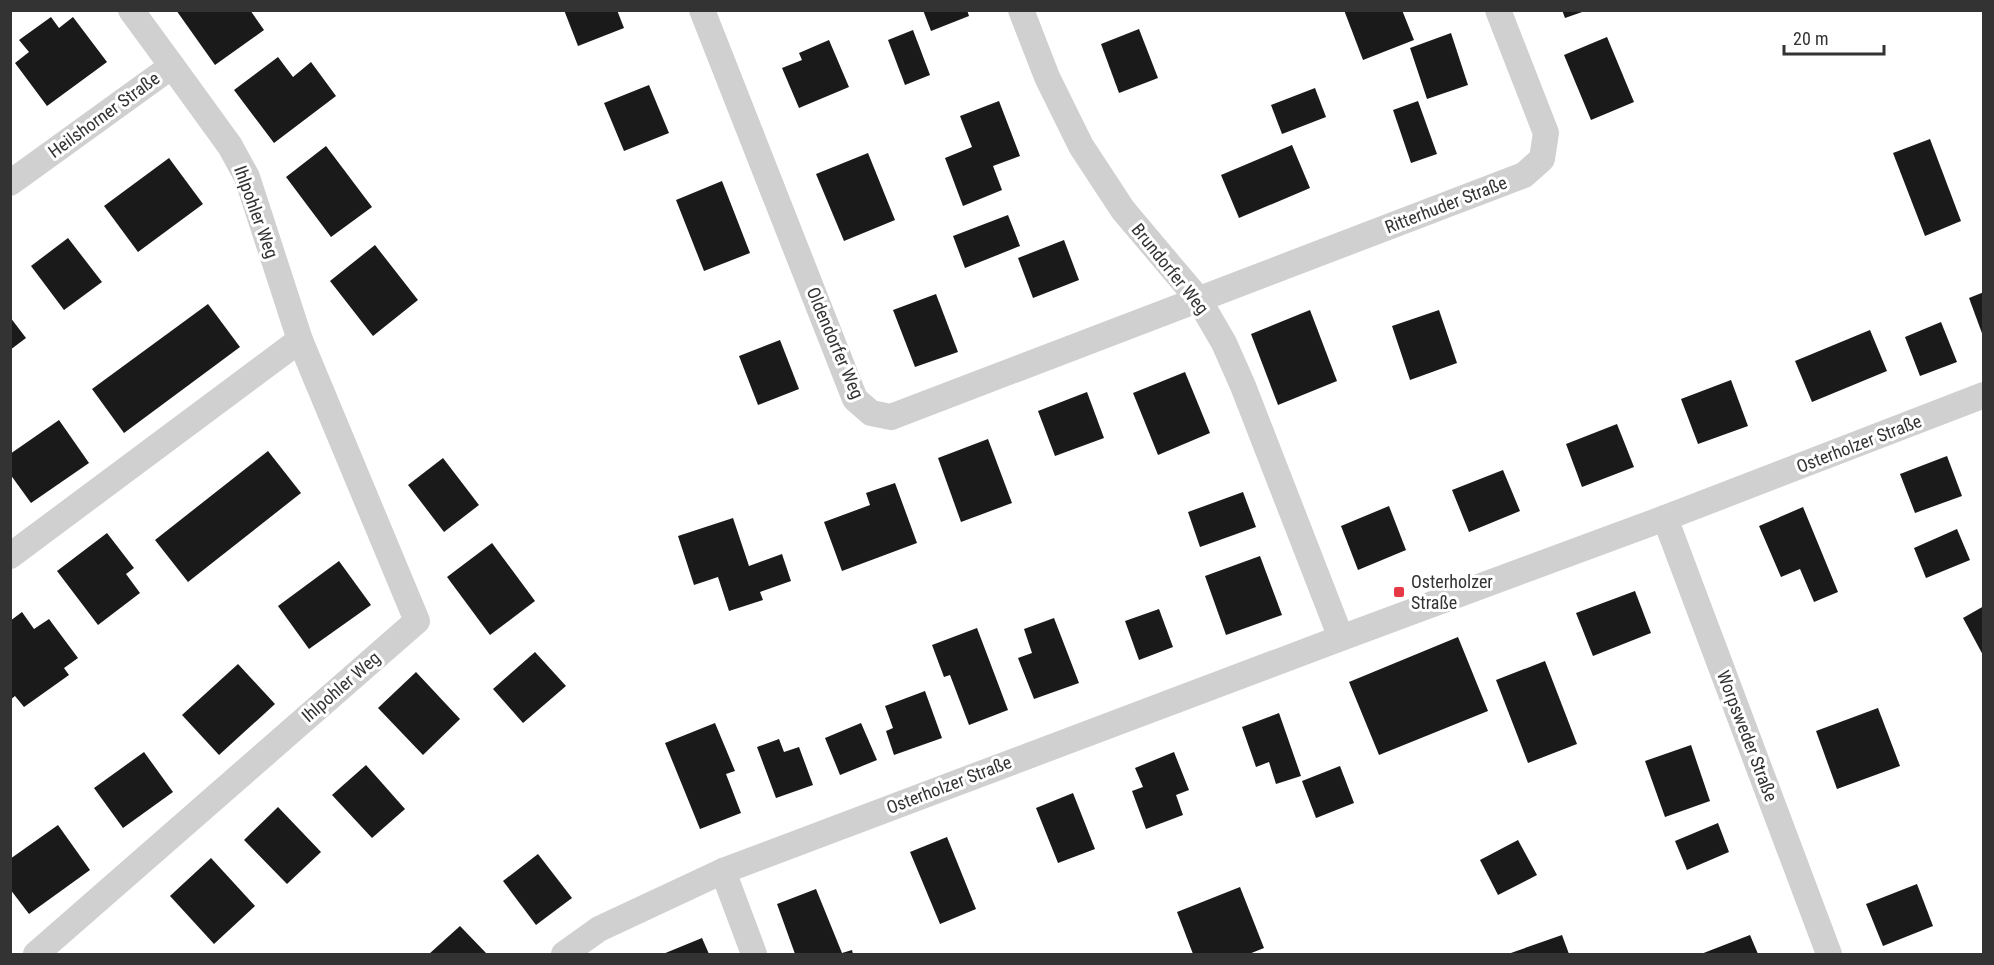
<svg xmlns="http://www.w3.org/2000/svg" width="1994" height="965" font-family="'Roboto Condensed',sans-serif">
	<rect width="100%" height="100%" fill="#fff"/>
	<!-- building -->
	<g fill="#1a1a1a">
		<polygon points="176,10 250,10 264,30 215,65"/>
		<polygon points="564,10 617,10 624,28 578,46"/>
		<polygon points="923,10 967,10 969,16 931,31"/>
		<polygon points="1344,10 1402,10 1414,40 1363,60"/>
		<polygon points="1562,10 1585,10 1585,11 1565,18"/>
		<polygon points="51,17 59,28 73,17 107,62 47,106 15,63 29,52 19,40"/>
		<polygon points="1139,29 1158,78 1119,93 1101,44"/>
		<polygon points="913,30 930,75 905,85 888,40"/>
		<polygon points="1451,33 1468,85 1427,99 1410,48"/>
		<polygon points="1607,37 1634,102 1591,120 1564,55"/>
		<polygon points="829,40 849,87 799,108 782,68 802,60 799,53"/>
		<polygon points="278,57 293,77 311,62 336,96 274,143 234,90"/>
		<polygon points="649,85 669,133 624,151 604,103"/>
		<polygon points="1315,88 1326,117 1282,134 1271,105"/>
		<polygon points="999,101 1020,156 993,166 1002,190 963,206 945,158 972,147 960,116"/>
		<polygon points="1418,101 1437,154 1411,163 1393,110"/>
		<polygon points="1930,139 1961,221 1925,236 1893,153"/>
		<polygon points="1292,145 1310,188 1239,218 1221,175"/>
		<polygon points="326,146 372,207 331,237 286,177"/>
		<polygon points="868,153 895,220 844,241 816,174"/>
		<polygon points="169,158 203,204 138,252 104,206"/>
		<polygon points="722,181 750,253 704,271 676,200"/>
		<polygon points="1008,215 1020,246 965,268 953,236"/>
		<polygon points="68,238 102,282 64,310 31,266"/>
		<polygon points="1064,240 1079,280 1033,298 1018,258"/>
		<polygon points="375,245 418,300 373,336 330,281"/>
		<polygon points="1984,292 1984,336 1983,336 1969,298"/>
		<polygon points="936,294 958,352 915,367 893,310"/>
		<polygon points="208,304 240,347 124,433 92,389"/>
		<polygon points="1310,310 1337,381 1278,405 1251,334"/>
		<polygon points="1439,310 1457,363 1410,380 1392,326"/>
		<polygon points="10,317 26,338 10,350"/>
		<polygon points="1941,322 1957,362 1920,376 1905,337"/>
		<polygon points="1870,330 1887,371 1812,402 1795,361"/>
		<polygon points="780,340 799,389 758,405 739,356"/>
		<polygon points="1185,372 1210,433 1158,455 1133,393"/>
		<polygon points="1731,380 1748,426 1698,444 1681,399"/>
		<polygon points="1087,392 1104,438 1055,456 1038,411"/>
		<polygon points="59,420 89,463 31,503 10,474 10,454"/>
		<polygon points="1617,424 1634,467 1582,487 1566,444"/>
		<polygon points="988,439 1012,503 961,522 938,458"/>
		<polygon points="268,451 301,493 188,582 155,540"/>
		<polygon points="1947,456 1962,496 1915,513 1900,474"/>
		<polygon points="443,458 479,505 444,532 408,485"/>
		<polygon points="1503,470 1520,511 1469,532 1452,490"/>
		<polygon points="895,483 917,543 842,571 824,522 870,505 866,493"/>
		<polygon points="1243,492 1256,527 1200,547 1188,512"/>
		<polygon points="1389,506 1406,550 1358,570 1341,526"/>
		<polygon points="1803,507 1838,592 1814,602 1800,569 1781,577 1759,526"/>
		<polygon points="733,518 749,566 782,554 791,581 760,592 763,600 729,611 718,577 694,585 678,536"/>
		<polygon points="1957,529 1970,560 1926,578 1914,548"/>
		<polygon points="107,533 134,568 126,574 140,593 98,625 57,571"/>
		<polygon points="492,543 535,601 490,635 447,577"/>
		<polygon points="1260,556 1282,615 1226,635 1205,576"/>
		<polygon points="339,561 371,605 309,649 278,606"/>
		<polygon points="1635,591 1651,633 1593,656 1576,613"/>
		<polygon points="1984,606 1984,657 1963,618"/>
		<polygon points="1159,609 1173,647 1139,660 1125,621"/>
		<polygon points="22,612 34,629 49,619 78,658 64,668 69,675 24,707 15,696 10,700 10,621"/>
		<polygon points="1054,618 1079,683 1034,699 1018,658 1032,653 1024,629"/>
		<polygon points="977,628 1008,710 969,725 950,675 944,677 932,645"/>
		<polygon points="1458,637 1488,711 1379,755 1349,682"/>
		<polygon points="535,652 566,686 523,723 493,689"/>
		<polygon points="1545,661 1577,744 1528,763 1496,680"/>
		<polygon points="238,664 275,704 219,755 182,715"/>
		<polygon points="416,672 460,719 423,755 378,708"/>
		<polygon points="925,691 942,738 894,755 886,731 893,728 885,706"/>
		<polygon points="1878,708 1900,766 1837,789 1816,731"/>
		<polygon points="1279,713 1301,776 1276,784 1269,762 1256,767 1242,727"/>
		<polygon points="715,723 735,771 726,774 741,813 700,829 665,743"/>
		<polygon points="861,723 877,760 840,775 825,738"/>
		<polygon points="779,739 784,752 799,747 813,785 776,798 757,747"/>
		<polygon points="1691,745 1710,801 1665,817 1645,761"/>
		<polygon points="144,752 173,792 123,828 94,788"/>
		<polygon points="1174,752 1189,790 1176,795 1183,815 1146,829 1132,791 1143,787 1135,768"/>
		<polygon points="366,765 405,809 372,838 332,795"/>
		<polygon points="1340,766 1354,803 1316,818 1302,781"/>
		<polygon points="1073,793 1095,849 1058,863 1036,808"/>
		<polygon points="278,807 321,852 287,884 244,840"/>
		<polygon points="1718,823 1729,852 1687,870 1675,841"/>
		<polygon points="58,825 90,870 29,914 10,889 10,859"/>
		<polygon points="947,837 976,909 940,924 910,852"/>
		<polygon points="1518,840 1537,875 1498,895 1480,860"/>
		<polygon points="538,854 572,898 536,925 503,881"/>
		<polygon points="211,858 255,906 214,944 170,896"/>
		<polygon points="1917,884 1933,926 1883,946 1866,904"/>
		<polygon points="1240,887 1264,948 1249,954 1193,954 1177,912"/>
		<polygon points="816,889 842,953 852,950 853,954 795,954 777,904"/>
		<polygon points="460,926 487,954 429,954"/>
		<polygon points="1562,935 1569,954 1508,954"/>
		<polygon points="1750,935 1758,954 1701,954"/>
		<polygon points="702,938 709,954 663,954"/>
	</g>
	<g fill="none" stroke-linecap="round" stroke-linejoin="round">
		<!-- street -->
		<g stroke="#d0d0d0" stroke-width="26">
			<polyline points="702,10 855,399 871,413 891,417 1524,175 1542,159 1546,133 1498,10"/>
			<polyline points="1021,10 1047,77 1081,146 1123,210 1199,300 1224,343 1243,386 1341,638"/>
			<polyline points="10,183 172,66 131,10"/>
			<polyline points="1665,518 1829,954"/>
			<polyline points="10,556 300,340"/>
			<polyline points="723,871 754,954"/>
			<polyline points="36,954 417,621 300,340 247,177 230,146 172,66"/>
			<polyline points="564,954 599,929 723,871 1341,638 1665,518 1984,395"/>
		</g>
	</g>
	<!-- markers -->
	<rect fill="#e63946" stroke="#fff" stroke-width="2" x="1393" y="586" width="12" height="12" rx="3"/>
	<g text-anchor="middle" stroke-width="6" stroke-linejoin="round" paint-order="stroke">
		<!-- street labels -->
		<g font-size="18" fill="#333" stroke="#fff">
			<text transform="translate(104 115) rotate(-36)" y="6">Heilshorner Straße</text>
			<text transform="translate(1446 205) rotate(-21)" y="6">Ritterhuder Straße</text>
			<text transform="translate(256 212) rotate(70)" y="6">Ihlpohler Weg</text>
			<text transform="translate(1170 269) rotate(51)" y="6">Brundorfer Weg</text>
			<text transform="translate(835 343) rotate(67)" y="6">Oldendorfer Weg</text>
			<text transform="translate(1859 444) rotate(-21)" y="6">Osterholzer Straße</text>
			<text transform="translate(341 687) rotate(-41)" y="6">Ihlpohler Weg</text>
			<text transform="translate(1747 736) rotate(69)" y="6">Worpsweder Straße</text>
			<text transform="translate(949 785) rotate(-21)" y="6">Osterholzer Straße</text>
		</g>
		<!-- poi labels -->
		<g font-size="18" fill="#333" stroke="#fff" text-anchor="start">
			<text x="1411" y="588">Osterholzer<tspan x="1411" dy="21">Straße</tspan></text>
		</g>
	</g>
	<!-- border -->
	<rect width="1994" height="965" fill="none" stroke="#333333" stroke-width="24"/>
	<!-- scale -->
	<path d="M1784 45v9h100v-9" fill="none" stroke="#333333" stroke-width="3"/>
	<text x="1793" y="45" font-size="18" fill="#333333" stroke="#ffffff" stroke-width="4.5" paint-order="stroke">20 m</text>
</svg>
